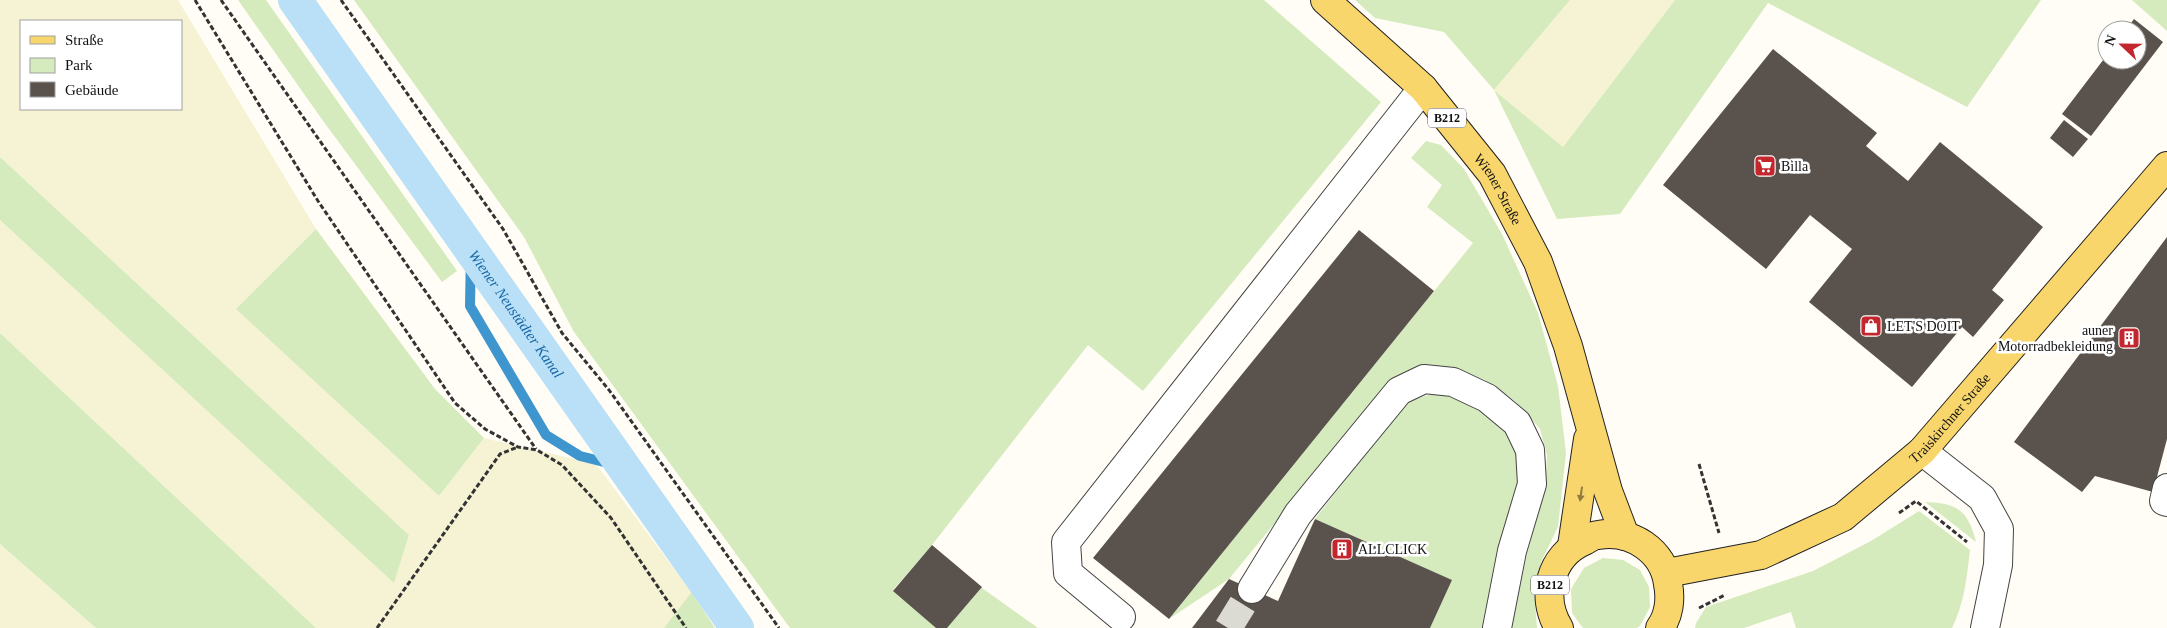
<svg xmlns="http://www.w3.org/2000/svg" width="2167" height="628" font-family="Georgia,serif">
	<rect width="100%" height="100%" fill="#fffdf5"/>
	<!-- farmland -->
	<g fill="#f6f3d4" fill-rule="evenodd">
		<path d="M0,0h178l138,229 -79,80 202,187 45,-58 112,26 96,129 -28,35h-348l-316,-295v-113l394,362 15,-47 -409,-378zM21,21h160v88h-160z"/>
		<polygon points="1570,0 1675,0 1563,147 1494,90"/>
		<polygon points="0,544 96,628 0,628"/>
	</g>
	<!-- green -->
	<g fill="#d5ebbd">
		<polygon points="238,0 266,0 457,271 442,282 321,118"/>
		<polygon points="354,0 1264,0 1381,102 1143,391 1088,345 932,545 893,590 936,628 790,628 574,332 524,237"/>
		<polygon points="1355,0 1570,0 1494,90 1563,147 1675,0 2041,0 1967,107 1768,3 1620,214 1557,219 1494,90 1444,32 1375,18"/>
		<polygon points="2132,0 2167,0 2167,31"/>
		<polygon points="1426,141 1441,145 1464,169 1502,234 1538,313 1558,386 1566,453 1558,527 1541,562 1534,589 1537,628 1511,628 1526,557 1545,490 1547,455 1540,429 1515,401 1485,380 1454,367 1420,367 1391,381 1229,579 1169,619 1473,243 1427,207 1442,185 1411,158"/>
		<polygon points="0,157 409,535 394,583 0,220"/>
		<polygon points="316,229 435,389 484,438 439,496 236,309"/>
		<polygon points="0,333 316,628 96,628 0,544"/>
		<polygon points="1431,394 1455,397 1481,411 1507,434 1519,457 1519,484 1499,546 1482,628 1430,628 1452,580 1315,519 1406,402"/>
		<path d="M1925,502c32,1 43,8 51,40z"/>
		<path d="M1919,511l51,39c-3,27 -6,54 -18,78h-156l-5,-16 -47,16h-49l1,-5 10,-16 107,-36 58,-30z"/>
		<polygon points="1603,558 1623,560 1640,570 1649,587 1650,607 1640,626 1637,628 1583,628 1572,613 1571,589 1584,568"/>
		<polygon points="982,587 982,588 1038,628 947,628"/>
		<polygon points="692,593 715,628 664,628 691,593"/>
	</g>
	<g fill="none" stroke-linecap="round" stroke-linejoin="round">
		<!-- stream -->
		<polyline stroke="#3f96cf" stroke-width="10" points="471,251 470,306 546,435 580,456 624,467"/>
		<!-- canal -->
		<path stroke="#b9e0f7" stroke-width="34" id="s1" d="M295,0l442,628"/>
	</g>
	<!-- building -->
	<g fill="#5a524d">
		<polygon points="2134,19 2163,42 2091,136 2062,114 2107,55 2107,60 2137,60 2137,30 2126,30"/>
		<polygon points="1773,49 1877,133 1866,146 1908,181 1940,142 2043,227 1992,290 2004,300 1973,337 1962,327 1912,387 1809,302 1852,249 1810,215 1766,269 1663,185"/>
		<polygon points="2064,120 2088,139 2073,157 2050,138"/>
		<polygon points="1359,230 1434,291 1169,619 1093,558"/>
		<polygon points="2167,237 2167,439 2153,492 2095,476 2082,492 2014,442"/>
		<polygon points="1315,519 1452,580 1430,628 1192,628 1229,579 1278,601"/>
		<polygon points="932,545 982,587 947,628 936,628 893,591"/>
	</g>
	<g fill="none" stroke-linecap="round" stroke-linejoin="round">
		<!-- minor-tunnel -->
		<polyline stroke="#dbdad3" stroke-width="28" stroke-dasharray="28 14" stroke-linecap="butt" points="1228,628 1252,589"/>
		<!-- minor casing -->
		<g stroke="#444" stroke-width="30">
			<g id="minor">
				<polyline points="1922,451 1982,498 1999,529 1998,565 1985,628"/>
				<polyline points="2167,488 2164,501 2167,502"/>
				<polyline points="1252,589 1298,514 1399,391 1424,379 1453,382 1487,398 1517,423 1530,450 1532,484 1512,551 1497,628"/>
				<polyline points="1121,617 1068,573 1066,542 1423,88"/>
			</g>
		</g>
		<!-- major casing -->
		<g stroke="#222" stroke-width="30">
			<g id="major">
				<path id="s2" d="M1325,0l98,88 69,86 46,88 30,84 40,145 17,45"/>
				<polyline points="1572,546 1588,439"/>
				<path id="s3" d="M1667,573l94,-18 82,-38 79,-66 245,-285"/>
				<path d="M1559,628c-19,-31 -9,-72 25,-87 4,-2 9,-6 14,-6 33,-6 66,16 70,49 3,15 1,32 -8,44"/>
			</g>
		</g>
		<!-- path -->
		<g stroke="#333" stroke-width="3" stroke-dasharray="5 2.5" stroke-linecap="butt">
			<polyline points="195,0 318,201 455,403 485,429 518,447 537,450 562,465 611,518 686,628"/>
			<polyline points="221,0 536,449"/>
			<polyline points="341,0 503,229 562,333 609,390 779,628"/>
			<polyline points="1699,464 1719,533"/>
			<polyline points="1899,513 1916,501 1967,542"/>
			<polyline points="1699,608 1725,595"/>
			<polyline points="377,628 500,454 518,447"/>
		</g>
		<!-- minor -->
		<use href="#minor" stroke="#fff" stroke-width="28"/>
		<!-- major -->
		<use href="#major" stroke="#f9d66b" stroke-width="28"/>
	</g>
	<!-- one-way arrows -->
	<defs><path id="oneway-solid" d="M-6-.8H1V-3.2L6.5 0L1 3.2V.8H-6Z" transform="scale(1.25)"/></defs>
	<use fill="#917d42" href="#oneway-solid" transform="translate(1581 494) rotate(98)"/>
	<!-- icons -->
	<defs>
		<g id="supermarket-square" transform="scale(1.125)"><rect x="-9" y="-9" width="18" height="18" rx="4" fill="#c4262e" stroke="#fff"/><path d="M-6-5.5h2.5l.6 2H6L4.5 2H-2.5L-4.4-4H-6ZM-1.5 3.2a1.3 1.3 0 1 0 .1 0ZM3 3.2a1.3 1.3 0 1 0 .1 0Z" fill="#fff"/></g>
		<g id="shop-square" transform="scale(1.125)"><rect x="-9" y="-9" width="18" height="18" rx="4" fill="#c4262e" stroke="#fff"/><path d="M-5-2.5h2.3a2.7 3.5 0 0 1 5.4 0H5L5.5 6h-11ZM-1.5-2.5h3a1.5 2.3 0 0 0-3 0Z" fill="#fff"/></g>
		<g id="building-square" transform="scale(1.125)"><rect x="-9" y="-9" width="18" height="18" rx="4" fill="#c4262e" stroke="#fff"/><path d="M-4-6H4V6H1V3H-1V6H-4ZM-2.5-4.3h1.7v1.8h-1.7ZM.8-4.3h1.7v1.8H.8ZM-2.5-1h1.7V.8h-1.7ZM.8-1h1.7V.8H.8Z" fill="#fff"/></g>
	</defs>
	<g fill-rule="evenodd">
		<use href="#supermarket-square" x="1765" y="166"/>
		<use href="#shop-square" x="1871" y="326"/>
		<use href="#building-square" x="2129" y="338"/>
		<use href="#building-square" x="1342" y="549"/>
	</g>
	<g text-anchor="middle" stroke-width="5" stroke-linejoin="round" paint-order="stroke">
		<!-- shield labels -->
		<g fill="#fff" stroke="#585858" stroke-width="1">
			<rect x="1428" y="108.5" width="38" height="19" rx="4"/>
			<rect x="1531" y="575.5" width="38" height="19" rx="4"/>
		</g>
		<g font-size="12" font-weight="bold" fill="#111">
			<text x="1447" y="122">B212</text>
			<text x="1550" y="589">B212</text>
		</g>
		<!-- poi labels -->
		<g font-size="14" fill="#111" stroke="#fff" text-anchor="start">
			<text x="1781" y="171">Billa</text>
			<text x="1887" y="331">LET'S DOIT</text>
			<text x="2113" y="335" text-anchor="end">auner<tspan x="2113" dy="16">Motorradbekleidung</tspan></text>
			<text x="1358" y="554">ALLCLICK</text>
		</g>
		<!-- street labels -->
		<g font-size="14" fill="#111" stroke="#fff">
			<text dy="5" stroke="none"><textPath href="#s2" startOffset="258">Wiener Straße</textPath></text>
			<text dy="5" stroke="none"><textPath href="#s3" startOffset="332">Traiskirchner Straße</textPath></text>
		</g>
		<!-- water labels -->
		<g font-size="15" font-style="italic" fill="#1768a6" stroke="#fff">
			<text dy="5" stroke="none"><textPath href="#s1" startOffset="384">Wiener Neustädter Kanal</textPath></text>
		</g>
	</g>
	<!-- legend -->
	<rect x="20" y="20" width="162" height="90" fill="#ffffff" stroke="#a0a0a0"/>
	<rect x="30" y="36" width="25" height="8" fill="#f9d66b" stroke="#a0a0a0"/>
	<text x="65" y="45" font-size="15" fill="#111111">Straße</text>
	<rect x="30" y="58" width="25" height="15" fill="#d5ebbd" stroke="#a0a0a0"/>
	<text x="65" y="70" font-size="15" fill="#111111">Park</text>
	<rect x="30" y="82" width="25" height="15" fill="#5a524d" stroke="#a0a0a0"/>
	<text x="65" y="95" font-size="15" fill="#111111">Gebäude</text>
	<!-- north arrow -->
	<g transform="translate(2122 45) rotate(292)"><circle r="24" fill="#ffffff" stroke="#a0a0a0"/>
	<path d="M0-4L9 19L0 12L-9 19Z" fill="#c4262e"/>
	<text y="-8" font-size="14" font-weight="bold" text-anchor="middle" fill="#111111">N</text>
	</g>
</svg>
